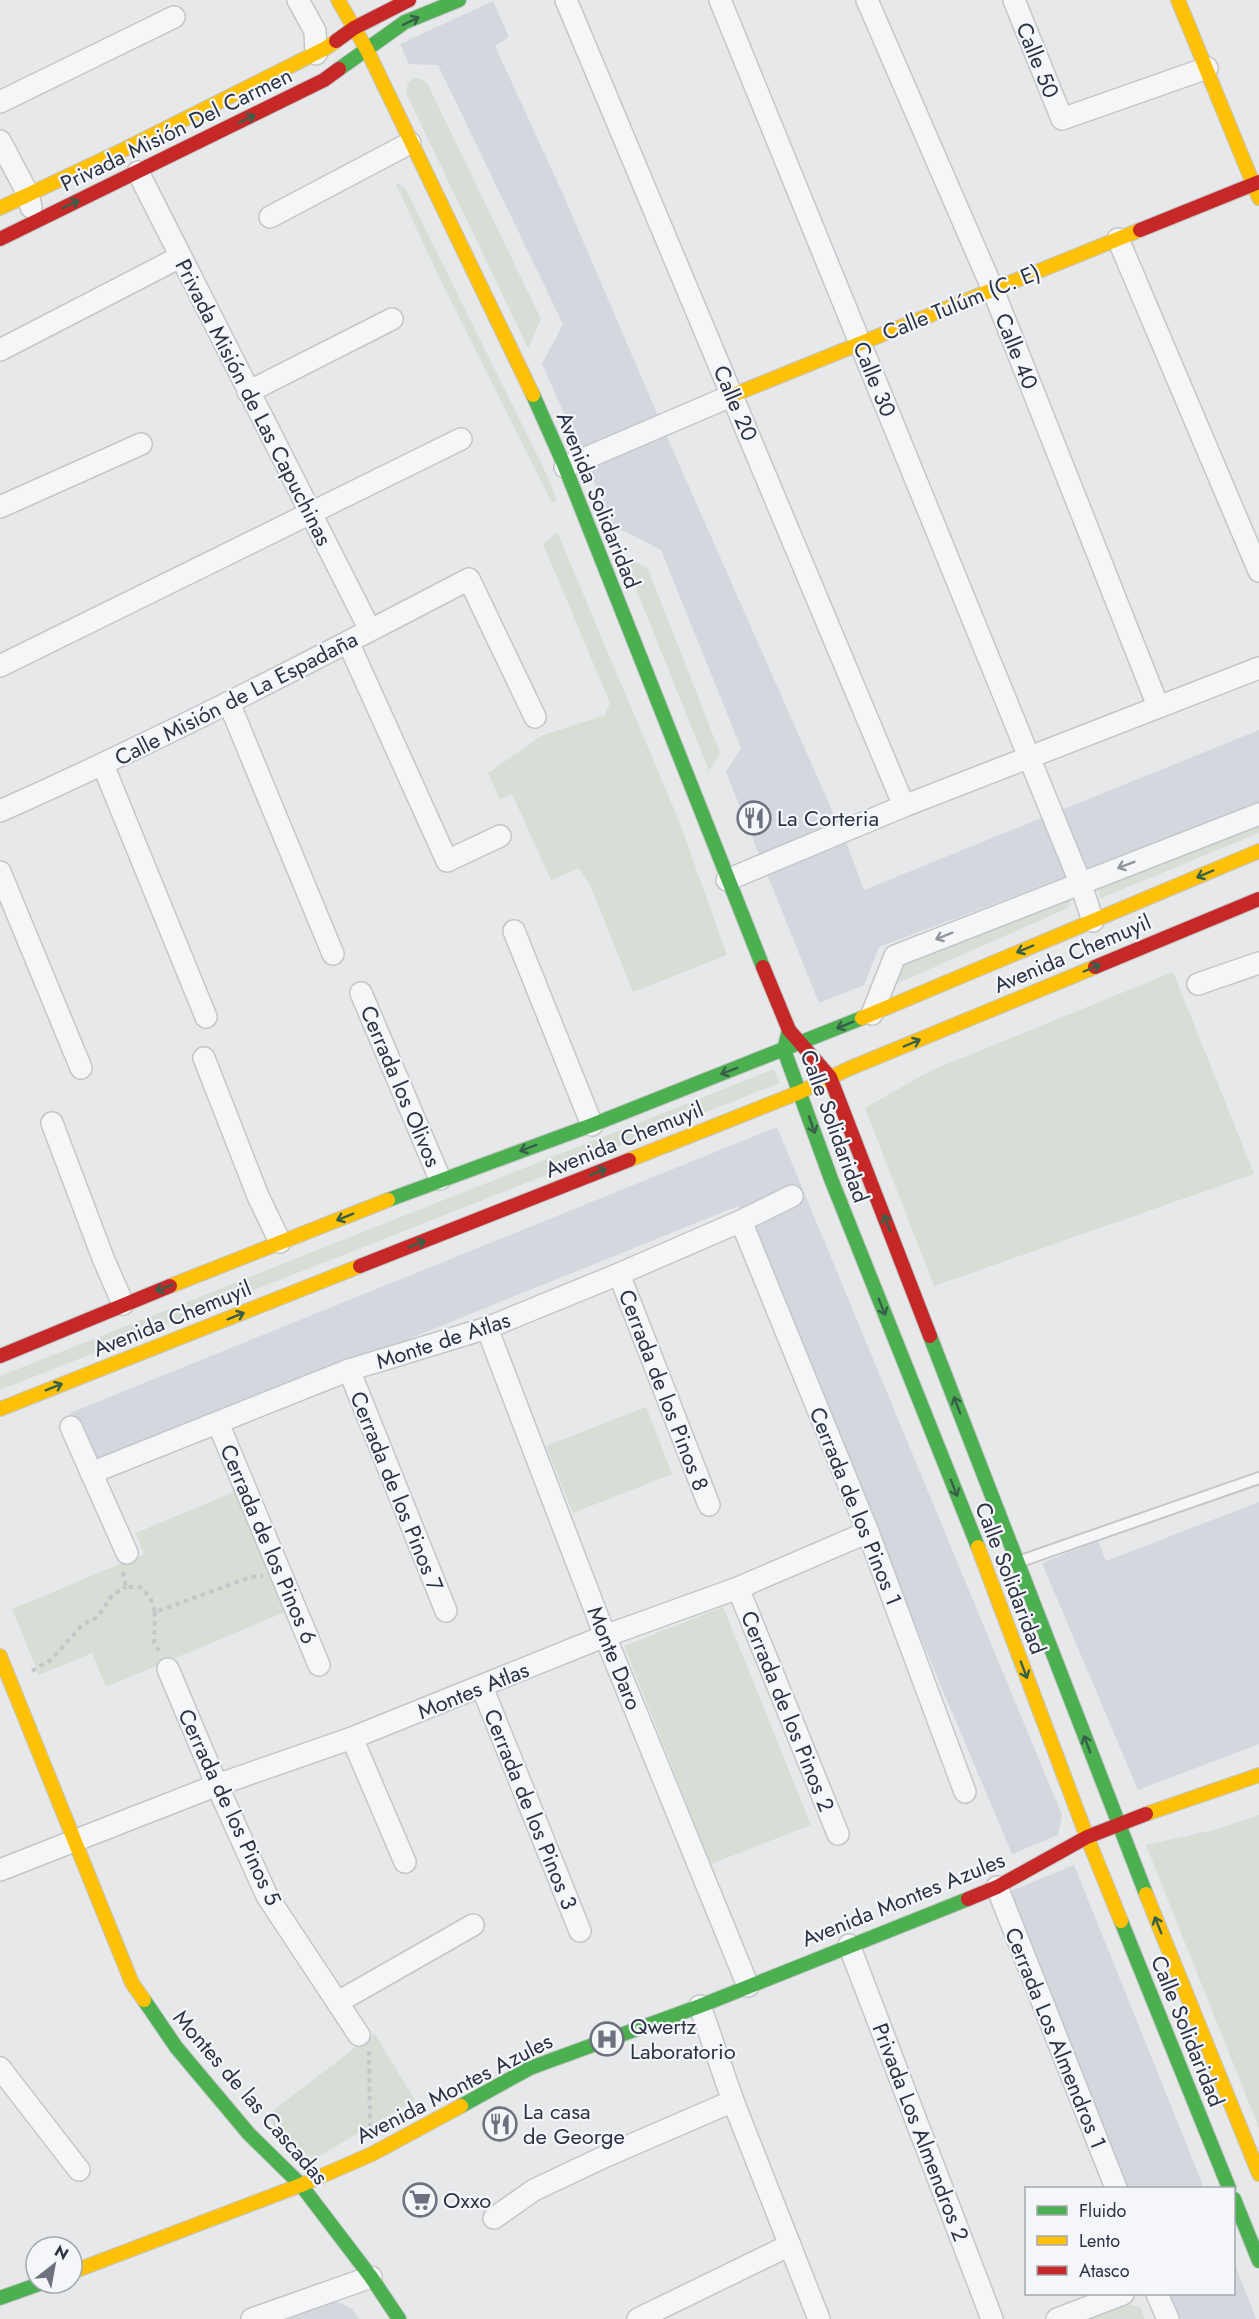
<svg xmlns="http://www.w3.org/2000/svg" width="1259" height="2319" font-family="Jost,sans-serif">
	<rect width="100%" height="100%" fill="#e6e8ea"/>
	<!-- built -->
	<g fill="#d4d7dd">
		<polygon points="493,1 509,37 495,46 562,192 667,437 846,842 864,890 1259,730 1259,805 879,947 864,985 819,1003 726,772 741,748 661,550 614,526 542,364 563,324 438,65 409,64 400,44"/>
		<polygon points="777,1127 1062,1815 1058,1835 1012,1854 738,1206 94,1466 70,1413"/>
		<polygon points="1259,1502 1259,1744 1138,1790 1042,1563 1098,1541 1106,1561"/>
		<polygon points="1074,1865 1204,2188 1125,2188 1006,1893"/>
		<polygon points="1234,2262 1256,2319 1178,2319 1167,2294 1234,2294"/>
		<polygon points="335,2301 351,2308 359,2319 286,2319"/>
	</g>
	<!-- green -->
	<g fill="#d6ded6">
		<polygon points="413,78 421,79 427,83 541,319 528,348 406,93 408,83"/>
		<polygon points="395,182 405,188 548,477 557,500 552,503 439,277"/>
		<polygon points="557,532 679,821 727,955 633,992 591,887 579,868 551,880 512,794 500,799 488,773 541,736 605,715 610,703 543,544"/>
		<polygon points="622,554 648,569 720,753 709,771"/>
		<polygon points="1259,825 1259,833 1101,898 1096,887"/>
		<polygon points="1064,897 1070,900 1068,908 896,984 907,960"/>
		<polygon points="1173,972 1254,1174 934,1286 865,1108 930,1071"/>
		<polygon points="774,1069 780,1083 0,1390 0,1376"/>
		<polygon points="646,1407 672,1474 573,1513 546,1446"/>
		<polygon points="234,1492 285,1612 106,1687 92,1653 39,1675 12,1609 144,1554 136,1533"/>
		<polygon points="723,1607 811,1825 711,1864 624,1646"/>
		<polygon points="1259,1815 1259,2128 1146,1845 1214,1830"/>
		<polygon points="374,2033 415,2100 314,2159 300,2158 266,2116"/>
		<polygon points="1121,2303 1140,2307 1145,2319 1084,2319"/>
	</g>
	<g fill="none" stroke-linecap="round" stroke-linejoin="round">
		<!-- lane casing -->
		<g stroke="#c4c6c8" stroke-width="14">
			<polyline id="lane" points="1018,1562 1259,1478"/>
		</g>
		<!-- street casing -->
		<g stroke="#c4c6c8" stroke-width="24">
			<g id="street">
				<polyline points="298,0 315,31 316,54"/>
				<polyline points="566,0 904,806"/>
				<polyline points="720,0 1080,882 1093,921"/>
				<polyline points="867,0 993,290 1158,706"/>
				<polyline points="1014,0 1062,119 1207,68"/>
				<polyline points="0,102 174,17"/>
				<polyline points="0,141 28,194 31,207"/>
				<polyline points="138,172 370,630"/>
				<polyline points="270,217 410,143"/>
				<polyline points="1118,239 1259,571"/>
				<polyline points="0,350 180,257"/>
				<polyline points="248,392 392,319"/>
				<polyline points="565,467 733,395"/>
				<polyline points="0,507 141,444"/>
				<polyline points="348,642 447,861 500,836"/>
				<polyline points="0,666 461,439"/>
				<polyline points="229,703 333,954"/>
				<polyline points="103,765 206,1017"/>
				<path d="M0,811c160,-71 314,-151 469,-232l66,138"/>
				<polyline points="0,872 81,1068"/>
				<polyline points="727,880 904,806 1259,668"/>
				<polyline points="514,931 592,1125"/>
				<polyline points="1198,984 1259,963"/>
				<polyline points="361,993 440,1179"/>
				<polyline points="872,1014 895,956 1259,814"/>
				<polyline points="204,1058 258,1196 280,1242"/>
				<polyline points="52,1123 103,1258 123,1304"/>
				<polyline points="741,1221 868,1532 965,1792"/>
				<polyline points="619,1274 709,1505"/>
				<polyline points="487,1328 605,1636 748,1986"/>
				<polyline points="349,1370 446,1611"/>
				<polyline points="218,1423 319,1665"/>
				<polyline points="71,1427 127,1553"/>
				<polyline points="91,1473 349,1370 487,1328 619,1274 741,1221 792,1196"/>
				<polyline points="738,1588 838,1834"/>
				<polyline points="168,1669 217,1785 267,1896 359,2035"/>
				<polyline points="482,1687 580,1931"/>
				<polyline points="352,1738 405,1862"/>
				<polyline points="0,1870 217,1785 352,1738 605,1636 738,1588 868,1532"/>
				<polyline points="997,1887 1116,2188"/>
				<polyline points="849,1945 992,2319"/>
				<polyline points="338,2002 473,1925"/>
				<polyline points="700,2006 733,2101 819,2319"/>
				<polyline points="0,2068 79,2170"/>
				<polyline points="494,2218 534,2190 606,2156 733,2101"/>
				<polyline points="1157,2294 1168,2319"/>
				<polyline points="252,2319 371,2277"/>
				<polyline points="638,2319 790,2245"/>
				<polyline points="1057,2319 1123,2294"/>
			</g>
		</g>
		<!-- fast casing -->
		<g stroke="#c4c6c8" stroke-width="16">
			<g id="fast">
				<polyline points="339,69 405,22 459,0"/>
				<polyline points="533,395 565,467 763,967"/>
				<polyline points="789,1030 784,1050 831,1179 978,1547"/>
				<polyline points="388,1200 592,1125 862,1018"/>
				<polyline points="930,1336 1146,1894"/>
				<polyline points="1121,1921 1229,2188"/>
				<polyline points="144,2000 176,2047 249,2134 301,2185 371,2277 399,2319"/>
				<polyline points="461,2106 530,2068 700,2006 968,1899"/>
				<polyline points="1234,2199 1259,2261"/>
				<polyline points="0,2298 42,2283"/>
			</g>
		</g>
		<!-- slow casing -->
		<g stroke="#c4c6c8" stroke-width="16">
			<g id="slow">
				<polyline points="338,0 367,50 533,395"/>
				<polyline points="1178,0 1259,198"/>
				<polyline points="0,208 125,149 326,48 336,41"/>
				<polyline points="733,395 1140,230"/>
				<polyline points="862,1018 1259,851"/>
				<polyline points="629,1160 800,1092 848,1069 1095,967"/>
				<polyline points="170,1286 388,1200"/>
				<polyline points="0,1409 360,1266"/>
				<polyline points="978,1547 1087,1837 1121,1921"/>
				<polyline points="0,1656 132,1983 144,2000"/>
				<polyline points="1146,1814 1259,1775"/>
				<polyline points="1146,1894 1259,2174"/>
				<polyline points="72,2272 301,2185 372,2154 461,2106"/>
			</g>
		</g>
		<!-- jam casing -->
		<g stroke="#c4c6c8" stroke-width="16">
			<g id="jam">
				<polyline points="336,41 354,28 409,0"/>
				<polyline points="1140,230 1259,182"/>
				<polyline points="0,239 324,80 339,69"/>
				<polyline points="763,967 789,1030 830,1077 930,1336"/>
				<polyline points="1095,967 1259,899"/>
				<polyline points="360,1266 629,1160"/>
				<polyline points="0,1356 170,1286"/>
				<polyline points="968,1899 997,1887 1087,1837 1146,1814"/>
			</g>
		</g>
		<!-- path -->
		<g stroke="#c5c6ca" stroke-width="4" stroke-dasharray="4.5 4.5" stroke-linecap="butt">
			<polyline points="123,1572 126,1587 140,1587 150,1597 155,1612 251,1577 263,1576"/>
			<polyline points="155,1612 154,1643 159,1651"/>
			<polyline points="32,1671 52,1659 82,1625 98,1617 112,1595 126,1587"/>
			<polyline points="369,2051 370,2130"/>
		</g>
		<!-- lane -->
		<use href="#lane" stroke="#f5f6f7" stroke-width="10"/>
		<!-- street -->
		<use href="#street" stroke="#f5f6f7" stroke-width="21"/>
		<!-- fast -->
		<use href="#fast" stroke="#4caf50" stroke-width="14"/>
		<!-- slow -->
		<use href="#slow" stroke="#ffc107" stroke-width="14"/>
		<!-- jam -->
		<use href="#jam" stroke="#c62828" stroke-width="14"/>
	</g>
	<!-- one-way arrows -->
	<defs><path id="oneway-shaft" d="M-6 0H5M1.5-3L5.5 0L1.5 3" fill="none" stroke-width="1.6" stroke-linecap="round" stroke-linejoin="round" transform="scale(1.5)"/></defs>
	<g stroke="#375f49">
		<use href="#oneway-shaft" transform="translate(411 21) rotate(-26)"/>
		<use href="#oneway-shaft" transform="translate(247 119) rotate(-26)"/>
		<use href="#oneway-shaft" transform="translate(71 204) rotate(-26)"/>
		<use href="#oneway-shaft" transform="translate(1205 874) rotate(157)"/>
		<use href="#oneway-shaft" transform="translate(1025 949) rotate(157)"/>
		<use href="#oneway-shaft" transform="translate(1092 968) rotate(-23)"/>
		<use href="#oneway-shaft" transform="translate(845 1025) rotate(158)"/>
		<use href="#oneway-shaft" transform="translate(912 1043) rotate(-23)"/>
		<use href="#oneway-shaft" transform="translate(729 1071) rotate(159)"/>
		<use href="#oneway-shaft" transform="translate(812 1125) rotate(71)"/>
		<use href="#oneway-shaft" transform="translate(528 1148) rotate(160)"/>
		<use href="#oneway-shaft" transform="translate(598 1172) rotate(-22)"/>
		<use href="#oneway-shaft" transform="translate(345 1217) rotate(158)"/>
		<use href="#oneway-shaft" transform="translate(887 1223) rotate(-111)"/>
		<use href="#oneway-shaft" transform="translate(417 1244) rotate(-22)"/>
		<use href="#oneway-shaft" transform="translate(164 1288) rotate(159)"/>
		<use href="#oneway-shaft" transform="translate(882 1307) rotate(68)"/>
		<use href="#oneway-shaft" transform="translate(236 1316) rotate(-22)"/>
		<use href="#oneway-shaft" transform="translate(54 1387) rotate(-22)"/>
		<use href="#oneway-shaft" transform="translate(957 1405) rotate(-111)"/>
		<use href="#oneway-shaft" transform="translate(954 1488) rotate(68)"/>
		<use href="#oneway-shaft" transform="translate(1024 1670) rotate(69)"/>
		<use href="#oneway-shaft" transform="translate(1087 1744) rotate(-111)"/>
		<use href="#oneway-shaft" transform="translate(1158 1925) rotate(-112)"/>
	</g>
	<g stroke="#90959e">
		<use href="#oneway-shaft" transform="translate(1126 865) rotate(159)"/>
		<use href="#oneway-shaft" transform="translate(944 936) rotate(158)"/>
	</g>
	<!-- icons -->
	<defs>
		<g id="restaurant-ring" transform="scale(1.725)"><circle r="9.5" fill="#f4f6f9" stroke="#6c737f" stroke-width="1.5"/><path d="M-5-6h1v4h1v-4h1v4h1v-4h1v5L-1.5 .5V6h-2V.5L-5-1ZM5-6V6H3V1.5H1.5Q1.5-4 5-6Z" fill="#6c737f"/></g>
		<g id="hospital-ring" transform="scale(1.725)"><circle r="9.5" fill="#f4f6f9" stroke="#6c737f" stroke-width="1.5"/><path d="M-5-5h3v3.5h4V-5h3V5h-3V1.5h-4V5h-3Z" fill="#6c737f"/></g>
		<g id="supermarket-ring" transform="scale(1.725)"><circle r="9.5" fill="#f4f6f9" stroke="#6c737f" stroke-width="1.5"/><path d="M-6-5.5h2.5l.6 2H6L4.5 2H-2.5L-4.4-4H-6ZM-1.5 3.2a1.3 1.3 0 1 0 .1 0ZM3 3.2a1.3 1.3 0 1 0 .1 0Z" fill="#6c737f"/></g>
	</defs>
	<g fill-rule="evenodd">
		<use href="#restaurant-ring" x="754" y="818"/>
		<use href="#hospital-ring" x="607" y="2039"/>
		<use href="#restaurant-ring" x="500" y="2124"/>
		<use href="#supermarket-ring" x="420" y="2200"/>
	</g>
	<g text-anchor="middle" stroke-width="4.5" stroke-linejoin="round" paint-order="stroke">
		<!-- street labels -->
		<g font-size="22" fill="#2b3445" stroke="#f4f6f9">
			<text transform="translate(1038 60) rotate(68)" y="8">Calle 50</text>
			<text transform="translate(176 129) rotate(-26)" y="8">Privada Misión Del Carmen</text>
			<text transform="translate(961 302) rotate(-22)" y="8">Calle Tulúm (C. E)</text>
			<text transform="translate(1017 351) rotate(68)" y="8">Calle 40</text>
			<text transform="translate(875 379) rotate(68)" y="8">Calle 30</text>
			<text transform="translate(254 402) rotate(63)" y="8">Privada Misión de Las Capuchinas</text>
			<text transform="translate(736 403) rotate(67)" y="8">Calle 20</text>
			<text transform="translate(599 500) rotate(68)" y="8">Avenida Solidaridad</text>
			<text transform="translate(236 698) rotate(-27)" y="8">Calle Misión de La Espadaña</text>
			<text transform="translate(1072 953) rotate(-23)" y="8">Avenida Chemuyil</text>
			<text transform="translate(401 1086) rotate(67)" y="8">Cerrada los Olivos</text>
			<text transform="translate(835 1126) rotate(70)" y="8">Calle Solidaridad</text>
			<text transform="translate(624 1139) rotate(-22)" y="8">Avenida Chemuyil</text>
			<text transform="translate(172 1318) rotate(-22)" y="8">Avenida Chemuyil</text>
			<text transform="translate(443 1340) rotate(-18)" y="8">Monte de Atlas</text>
			<text transform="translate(664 1390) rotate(69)" y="8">Cerrada de los Pinos 8</text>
			<text transform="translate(397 1491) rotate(68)" y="8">Cerrada de los Pinos 7</text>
			<text transform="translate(856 1506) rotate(68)" y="8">Cerrada de los Pinos 1</text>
			<text transform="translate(269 1544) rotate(67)" y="8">Cerrada de los Pinos 6</text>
			<text transform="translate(1011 1578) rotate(69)" y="8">Calle Solidaridad</text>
			<text transform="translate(615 1658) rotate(68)" y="8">Monte Daro</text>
			<text transform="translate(473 1690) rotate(-22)" y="8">Montes Atlas</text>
			<text transform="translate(788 1711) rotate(68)" y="8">Cerrada de los Pinos 2</text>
			<text transform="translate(230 1807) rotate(65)" y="8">Cerrada de los Pinos 5</text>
			<text transform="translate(531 1809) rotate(68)" y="8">Cerrada de los Pinos 3</text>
			<text transform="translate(903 1899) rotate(-22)" y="8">Avenida Montes Azules</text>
			<text transform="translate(1188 2031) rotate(68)" y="8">Calle Solidaridad</text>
			<text transform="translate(1056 2038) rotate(68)" y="8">Cerrada Los Almendros 1</text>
			<text transform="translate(454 2088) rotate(-27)" y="8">Avenida Montes Azules</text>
			<text transform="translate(251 2097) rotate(49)" y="8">Montes de las Cascadas</text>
			<text transform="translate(921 2132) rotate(69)" y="8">Privada Los Almendros 2</text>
		</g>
		<!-- poi labels -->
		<g font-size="22" fill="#2b3445" stroke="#f4f6f9" text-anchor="start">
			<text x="777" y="826">La Corteria</text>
			<text x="630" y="2034">Qwertz<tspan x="630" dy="25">Laboratorio</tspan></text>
			<text x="523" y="2119">La casa<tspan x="523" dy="25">de George</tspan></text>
			<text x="443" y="2208">Oxxo</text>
		</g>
	</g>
	<!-- legend -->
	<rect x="1025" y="2187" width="210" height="108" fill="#f4f6f9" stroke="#a4a8b1" stroke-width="1.5"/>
	<rect x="1037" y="2206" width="30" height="9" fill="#4caf50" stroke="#a4a8b1" stroke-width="1.5"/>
	<text x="1079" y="2217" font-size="18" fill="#2b3445">Fluido</text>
	<rect x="1037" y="2236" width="30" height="9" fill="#ffc107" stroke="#a4a8b1" stroke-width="1.5"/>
	<text x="1079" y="2247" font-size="18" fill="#2b3445">Lento</text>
	<rect x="1037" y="2266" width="30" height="9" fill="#c62828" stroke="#a4a8b1" stroke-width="1.5"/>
	<text x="1079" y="2277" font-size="18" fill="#2b3445">Atasco</text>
	<!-- north arrow -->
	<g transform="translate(54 2265) rotate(31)"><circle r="28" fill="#f4f6f9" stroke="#a4a8b1" stroke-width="1.5"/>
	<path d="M0-4.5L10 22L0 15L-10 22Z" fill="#6c737f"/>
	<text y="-9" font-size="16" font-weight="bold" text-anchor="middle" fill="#2b3445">N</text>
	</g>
</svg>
